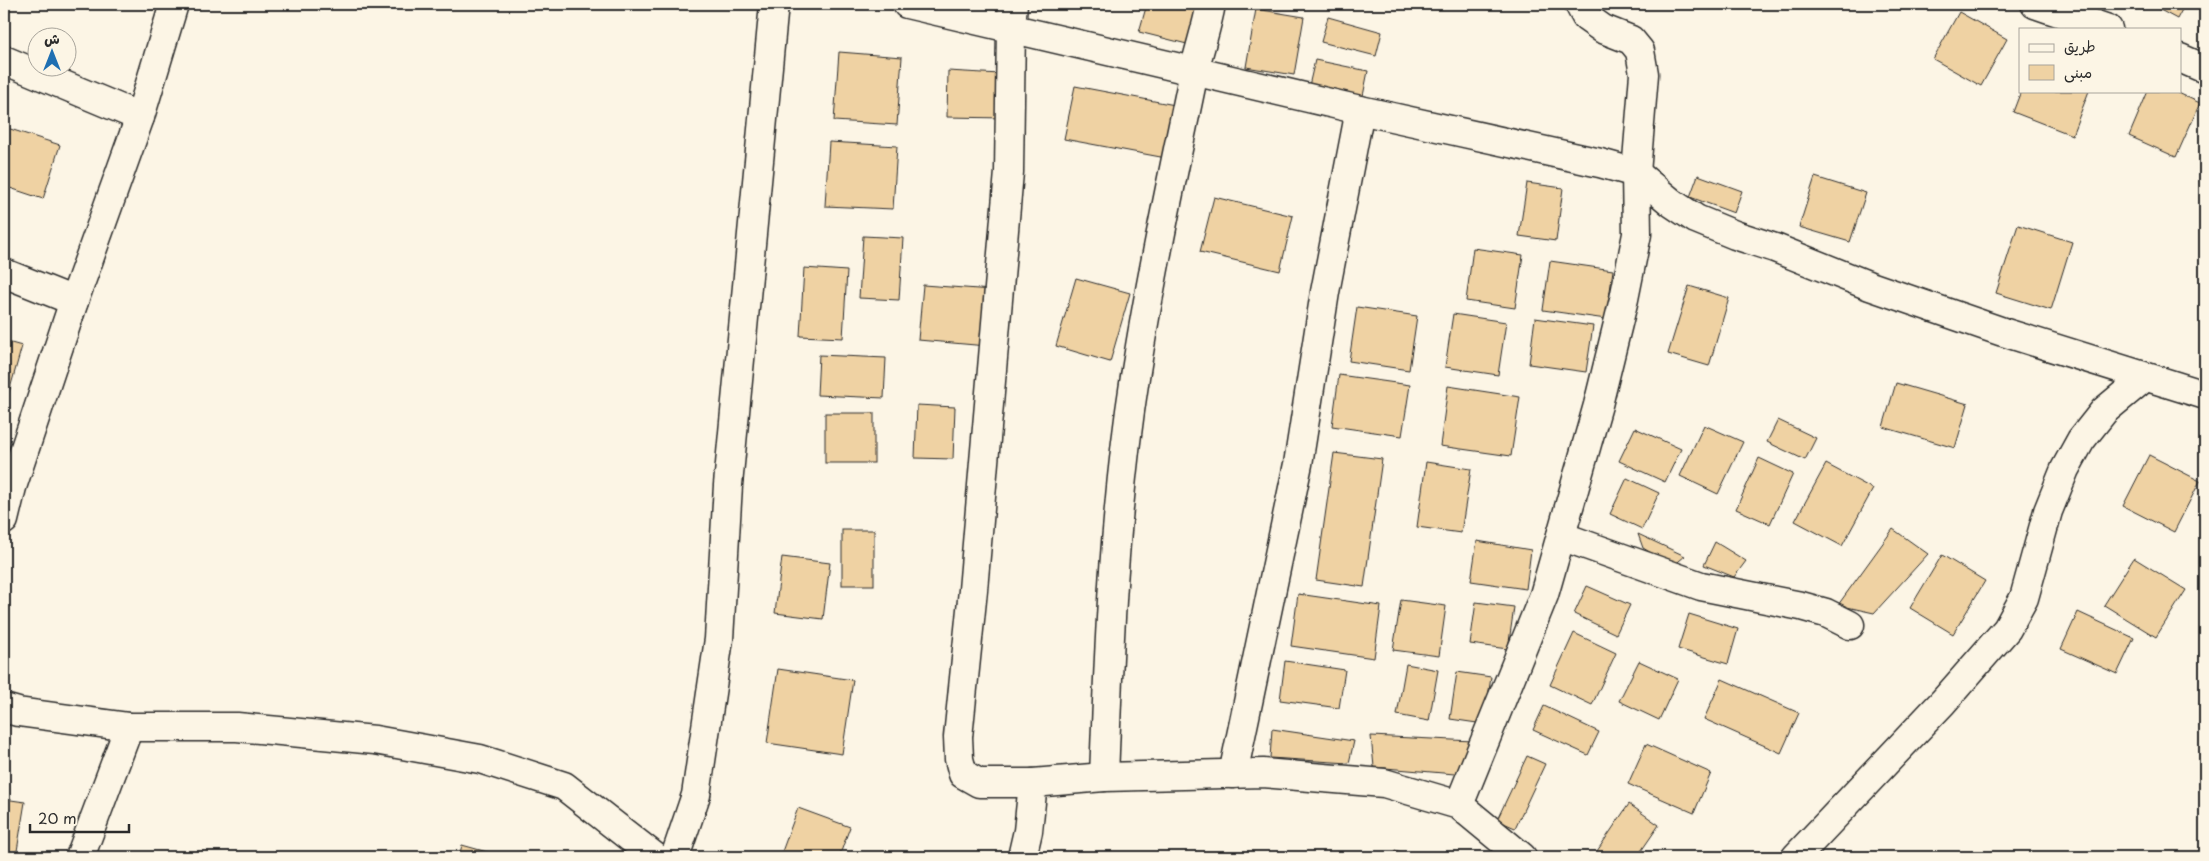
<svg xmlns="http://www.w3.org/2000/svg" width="2209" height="861" font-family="'Playpen Sans','Playpen Sans Arabic',sans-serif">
	<rect width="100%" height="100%" fill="#fcf5e5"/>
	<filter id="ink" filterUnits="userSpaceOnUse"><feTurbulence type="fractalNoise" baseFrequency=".02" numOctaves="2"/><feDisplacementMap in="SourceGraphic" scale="10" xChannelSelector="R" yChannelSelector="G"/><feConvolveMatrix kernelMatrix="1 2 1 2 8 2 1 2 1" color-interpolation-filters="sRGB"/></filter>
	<g filter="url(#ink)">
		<!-- building -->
		<g fill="#efd2a3" stroke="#2b2b2b">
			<polygon points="1147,4 1197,4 1187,44 1139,32"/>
			<polygon points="2149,4 2185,4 2177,19"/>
			<polygon points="1256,9 1304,17 1294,75 1246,67"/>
			<polygon points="1959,12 2007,39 1981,86 1933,59"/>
			<polygon points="1328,17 1382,32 1376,56 1321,42"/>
			<polygon points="2205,22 2205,35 2199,32"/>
			<polygon points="839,52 902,57 897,125 834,121"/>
			<polygon points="1315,60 1368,71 1362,101 1308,90"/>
			<polygon points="948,71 1000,74 1005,118 947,117"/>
			<polygon points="1075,86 1175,105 1166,158 1064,139"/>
			<polygon points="2021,91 2089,91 2072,135 2013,112"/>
			<polygon points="2148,91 2174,91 2200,103 2176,157 2129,136"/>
			<polygon points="4,127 60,145 43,199 4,186"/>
			<polygon points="829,142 897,146 893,209 825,206"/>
			<polygon points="1698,175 1742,191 1734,213 1690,197"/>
			<polygon points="1815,177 1866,193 1850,242 1799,227"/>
			<polygon points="1527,183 1563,188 1556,241 1519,236"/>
			<polygon points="1214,197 1293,216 1280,271 1200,252"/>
			<polygon points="2018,225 2072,242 2051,310 1996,293"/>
			<polygon points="863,236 903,238 899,300 859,298"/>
			<polygon points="1473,248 1523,255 1515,308 1466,301"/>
			<polygon points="1550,261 1613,270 1606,319 1543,310"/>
			<polygon points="804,268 847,271 843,338 800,336"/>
			<polygon points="1076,278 1130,293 1110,362 1056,346"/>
			<polygon points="923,285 992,290 987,346 918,340"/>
			<polygon points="1689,286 1729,298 1709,366 1668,354"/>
			<polygon points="1357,307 1417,316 1409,370 1349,361"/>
			<polygon points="1453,314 1506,322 1498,375 1445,367"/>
			<polygon points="1535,318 1593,326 1586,372 1529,364"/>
			<polygon points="4,341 22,346 4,410"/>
			<polygon points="819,355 886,358 884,398 817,395"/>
			<polygon points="1339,375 1410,385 1402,436 1332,426"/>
			<polygon points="1896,383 1968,404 1955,448 1883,427"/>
			<polygon points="1448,386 1520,397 1511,456 1440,446"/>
			<polygon points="917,405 955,407 953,459 915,458"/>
			<rect x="825" y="413" width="49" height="50"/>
			<polygon points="1778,420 1816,438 1805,460 1767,442"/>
			<polygon points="1704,425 1743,442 1718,494 1680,476"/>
			<polygon points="1635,428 1681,449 1665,482 1619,461"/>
			<polygon points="1334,453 1382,459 1364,587 1316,580"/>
			<polygon points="2149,455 2200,481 2174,532 2123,506"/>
			<polygon points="1759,458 1793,474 1770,524 1736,509"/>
			<polygon points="1426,462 1471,469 1461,533 1417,527"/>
			<polygon points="1826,464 1873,489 1842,546 1795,521"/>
			<polygon points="1627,478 1659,493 1642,529 1610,514"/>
			<polygon points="1893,529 1928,554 1874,613 1838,605"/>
			<rect x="842" y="530" width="32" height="55"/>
			<polygon points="1638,534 1685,556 1673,566 1643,548"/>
			<polygon points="1477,541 1531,550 1526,589 1471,581"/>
			<polygon points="1715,542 1746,561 1734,577 1704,565"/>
			<polygon points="1942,555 1985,581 1953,634 1910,608"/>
			<polygon points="782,557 830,563 823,619 775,613"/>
			<polygon points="2134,558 2186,590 2156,637 2104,605"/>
			<polygon points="1587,586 1630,605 1616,634 1574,614"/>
			<polygon points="1298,594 1381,606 1374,658 1291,646"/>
			<polygon points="1401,600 1446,606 1439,656 1393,650"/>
			<polygon points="1476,602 1514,607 1508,649 1470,644"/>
			<polygon points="2078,612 2134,638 2117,674 2061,649"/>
			<polygon points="1689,614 1738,629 1728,664 1678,649"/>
			<polygon points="1574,633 1616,653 1592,705 1550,685"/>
			<polygon points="1285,661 1345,670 1339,708 1280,700"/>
			<polygon points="1639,661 1678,679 1659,720 1619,701"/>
			<polygon points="1406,664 1438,670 1429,721 1397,715"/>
			<polygon points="778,669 853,680 842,754 767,743"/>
			<polygon points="1457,672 1491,677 1484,724 1450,719"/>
			<polygon points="1722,679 1799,713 1781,753 1704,719"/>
			<polygon points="1544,706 1599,732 1588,755 1533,730"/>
			<polygon points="1272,729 1354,741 1349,763 1270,758"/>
			<polygon points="1371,736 1473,741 1466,775 1374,767"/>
			<polygon points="1646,744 1711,773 1694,813 1628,784"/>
			<polygon points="1527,756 1545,764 1515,828 1497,820"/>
			<polygon points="4,799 25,802 16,857 4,855"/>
			<polygon points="1629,804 1659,825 1637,857 1593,857"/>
			<polygon points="798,808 850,827 839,857 780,857"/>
			<polygon points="462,845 505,857 459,857"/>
			<polygon points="1395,850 1414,857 1392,857"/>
		</g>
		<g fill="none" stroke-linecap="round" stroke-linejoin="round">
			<!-- minor casing -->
			<g stroke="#2b2b2b" stroke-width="31">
				<g id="minor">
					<polyline points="907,4 1360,110 1600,163 1636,173 1672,203 1696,219 1735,235 1775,248 1870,286 2003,332 2205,395"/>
					<polyline points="1013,4 1011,27 1009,172 973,590 958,737 959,759 963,774 979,783 1033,783"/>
					<polyline points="2035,4 2108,29"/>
					<polyline points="2180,58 2205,69"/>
					<polyline points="4,60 140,117"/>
					<polyline points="4,273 74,301"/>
					<polyline points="4,520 12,487 74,301 140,117 174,4"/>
					<polyline points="1561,536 1701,586 1801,606 1826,613 1850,625"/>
					<polyline points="4,708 18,712 129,727 80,857"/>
					<polyline points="129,727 237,727 375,740 480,759 564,786 655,857"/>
					<polyline points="1233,774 1298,464 1325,292 1360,110"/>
					<path d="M1104,777c5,-134 10,-267 31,-400 16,-102 38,-203 59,-305 5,-23 13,-45 17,-68"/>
					<polyline points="1459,805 1544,595 1598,405 1624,299 1637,234 1636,173 1644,74 1640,51 1631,40 1603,29 1586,17 1579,4"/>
					<polyline points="675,857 696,795 719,639 728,485 774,4"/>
					<polyline points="1022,857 1028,831 1033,783 1104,777 1263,773 1384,783 1459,805 1522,857"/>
					<polyline points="1796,857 1943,702 2007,629 2024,598 2048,511 2065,469 2081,440 2104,411 2145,377"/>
				</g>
			</g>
			<!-- minor -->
			<use href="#minor" stroke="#fcf5e5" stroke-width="28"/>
		</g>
	</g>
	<!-- margin -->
	<rect width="2209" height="861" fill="none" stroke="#fcf5e5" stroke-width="20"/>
	<rect x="10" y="10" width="2189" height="841" fill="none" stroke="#2b2b2b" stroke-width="2" filter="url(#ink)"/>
	<!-- legend -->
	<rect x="2019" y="28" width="162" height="65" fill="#fcf5e5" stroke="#a8a49b"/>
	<rect x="2029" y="44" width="25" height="8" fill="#fcf5e5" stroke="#a8a49b"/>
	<text x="2064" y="52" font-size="15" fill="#2b2b2b">طريق</text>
	<rect x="2029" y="65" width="25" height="15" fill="#efd2a3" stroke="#a8a49b"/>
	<text x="2064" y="78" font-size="15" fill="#2b2b2b">مبنى</text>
	<!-- north arrow -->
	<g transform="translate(52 52)"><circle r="24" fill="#fcf5e5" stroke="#a8a49b"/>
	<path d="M0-4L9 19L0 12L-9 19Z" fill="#1f6fb2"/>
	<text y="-8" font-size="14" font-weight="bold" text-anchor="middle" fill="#2b2b2b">ش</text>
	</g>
	<!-- scale -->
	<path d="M30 824v8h99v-8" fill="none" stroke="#2b2b2b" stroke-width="2.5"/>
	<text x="38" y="824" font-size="15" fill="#2b2b2b" stroke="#fcf5e5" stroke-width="4" paint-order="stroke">20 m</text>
</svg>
